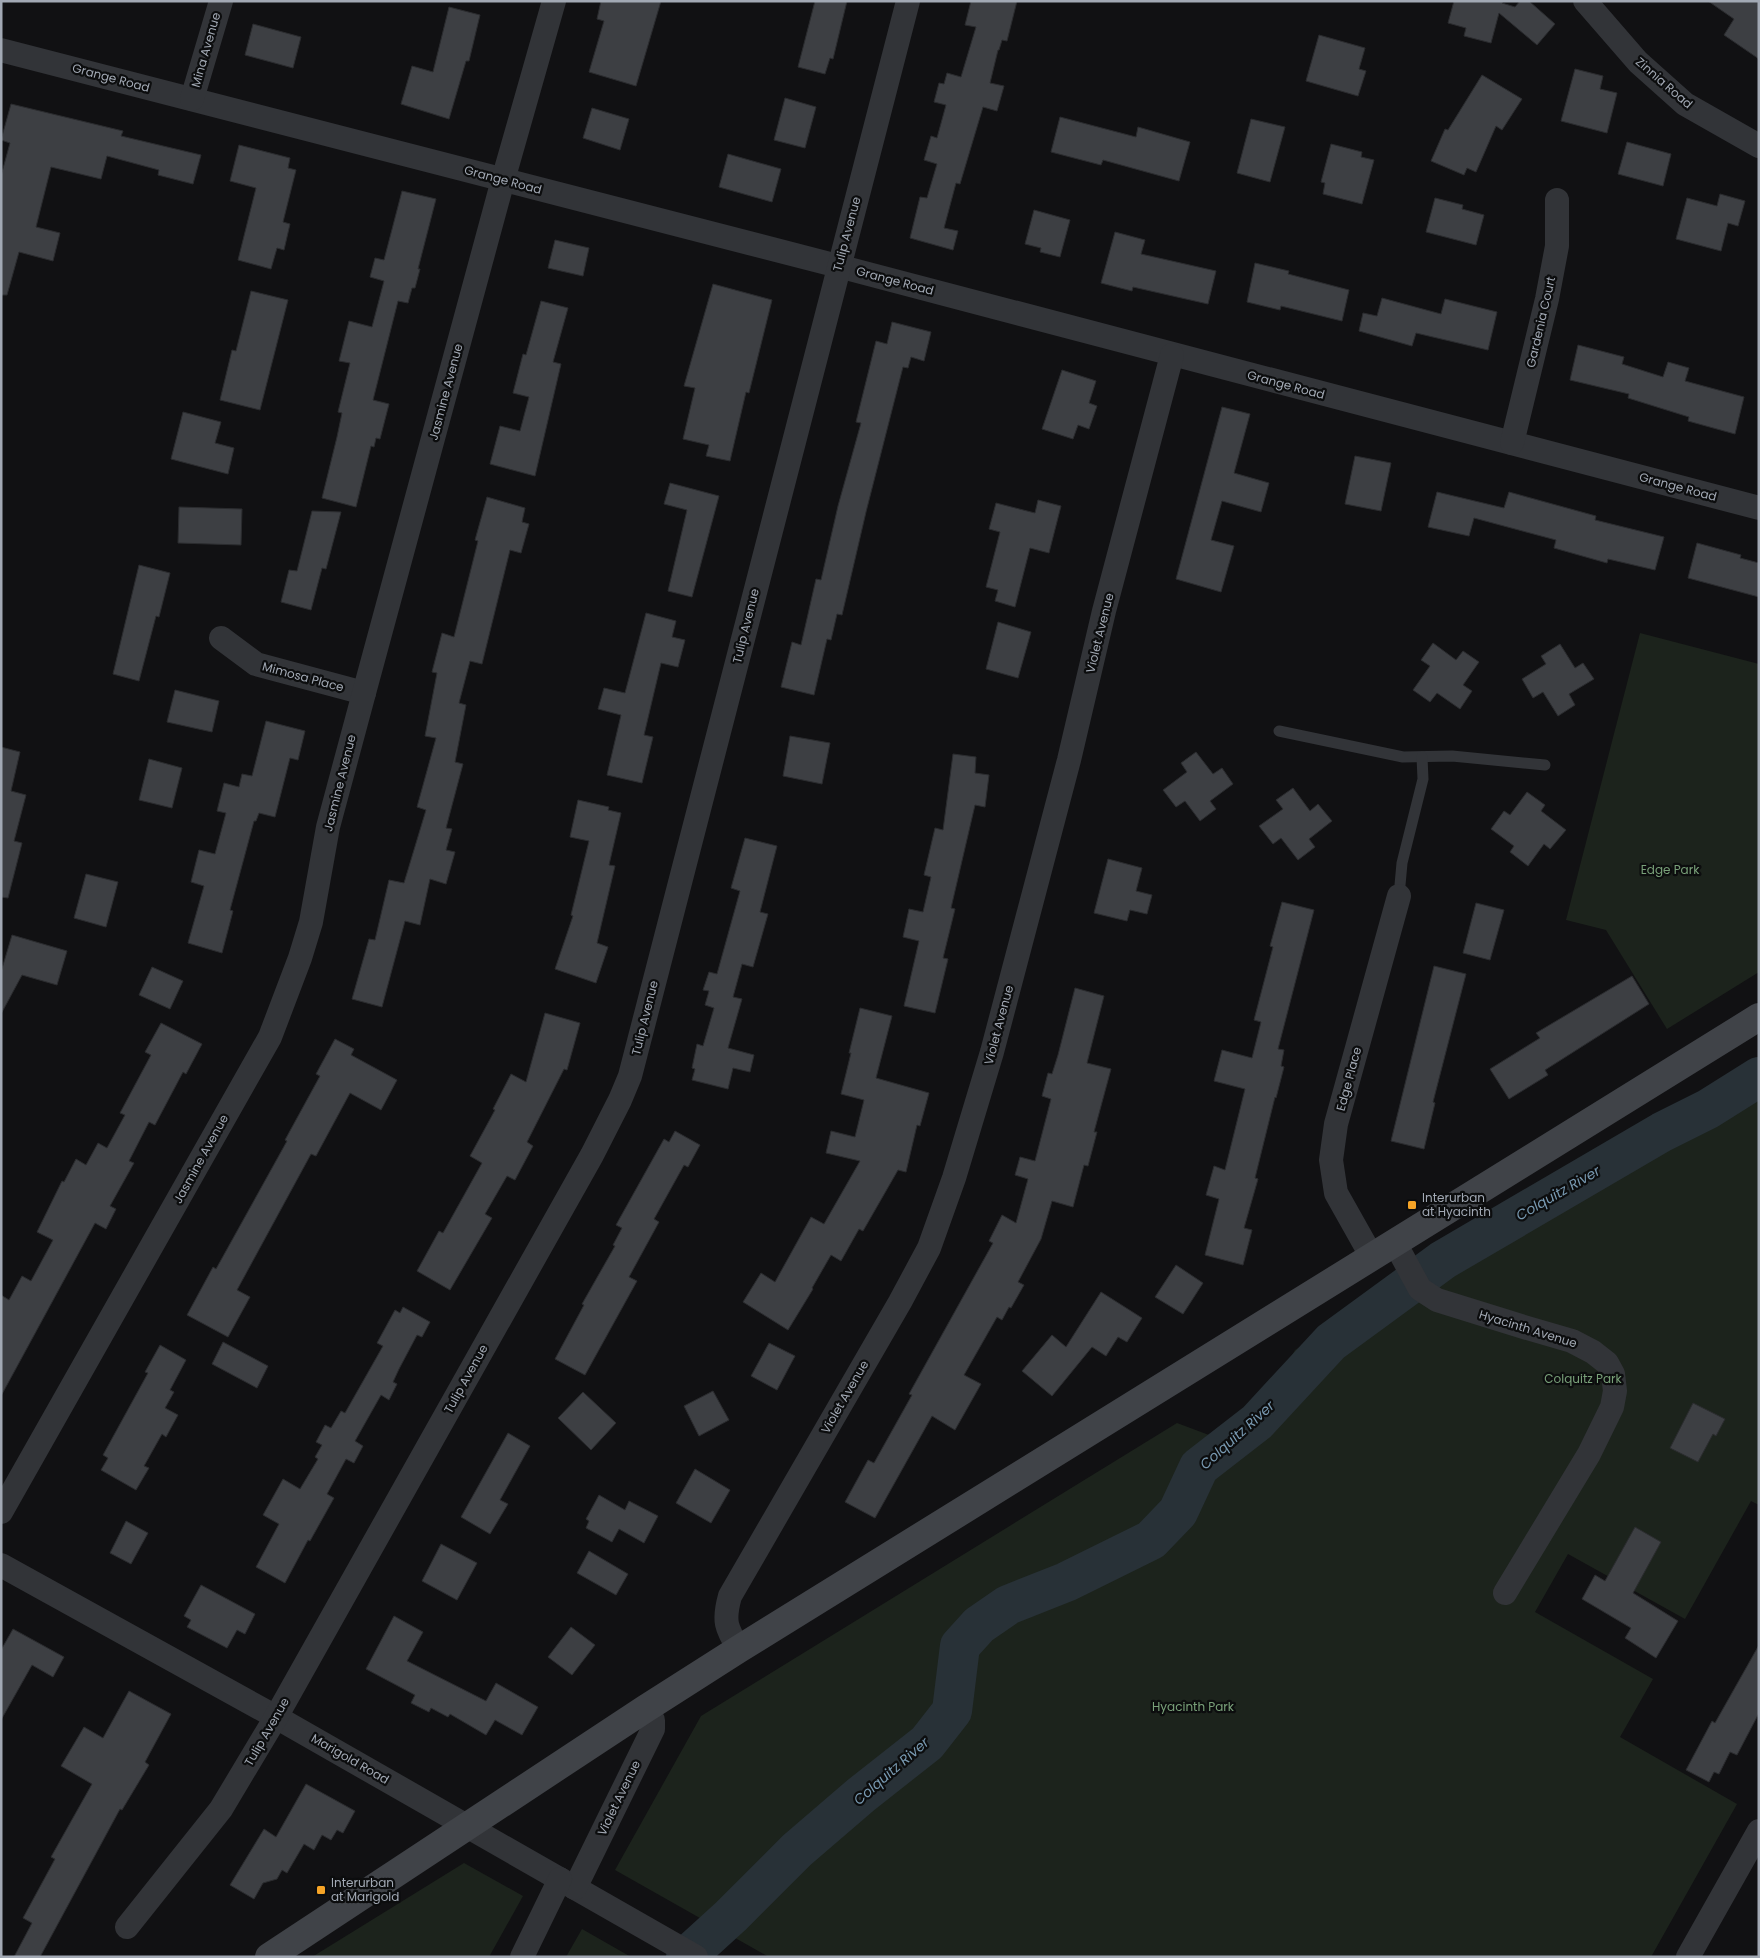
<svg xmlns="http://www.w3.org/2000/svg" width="1760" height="1958" font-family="Poppins,sans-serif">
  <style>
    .green { fill: #1c231c }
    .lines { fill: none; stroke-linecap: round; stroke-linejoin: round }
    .river { stroke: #283137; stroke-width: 40 }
    .building { fill: #3d3f43; stroke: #2b2c2f }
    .lane { stroke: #323438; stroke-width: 11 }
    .street { stroke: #323438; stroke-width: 24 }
    .secondary { stroke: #404348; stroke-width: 28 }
    .poi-dot { fill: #f6a427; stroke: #0c0d0e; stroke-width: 2 }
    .labels { text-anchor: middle; stroke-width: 4.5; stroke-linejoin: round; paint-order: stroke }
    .street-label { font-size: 12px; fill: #a2a9b4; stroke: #0c0d0e }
    .park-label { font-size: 12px; fill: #79a079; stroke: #0c0d0e }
    .poi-label { font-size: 12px; fill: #a2a9b4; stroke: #0c0d0e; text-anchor: start }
    .water-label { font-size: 14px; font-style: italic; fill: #7899b1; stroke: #0c0d0e }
  </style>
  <rect width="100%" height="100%" fill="#111113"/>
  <g class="green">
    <path d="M1640,633l119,31v308l-92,57 -61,-99 -40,-10z"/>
    <path d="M1759,1063v442l-8,-4 -66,118 -117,-65 -33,58 118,67 -33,58 117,67 -86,153h-882l-154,-87 86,-154 476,-293 64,24 54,-97z"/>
    <path d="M464,1863l59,33 -34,61h-177z"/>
    <path d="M582,1929l49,28h-65z"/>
  </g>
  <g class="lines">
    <path class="river" d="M686,1957l45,-41 66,-66 64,-55 66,-52 25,-32 8,-65 19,-21 29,-20 58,-23 85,-42 27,-28 21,-45 58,-45 74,-80 112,-82 219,-128 46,-23 51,-32"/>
  </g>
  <g class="building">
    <path d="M601,1h60l-25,85 -47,-14 15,-51 -7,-2z"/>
    <path d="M815,1h32l-14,58 -3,-1 -5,16 -27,-7z"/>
    <path d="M971,1h46l-10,40 -5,-1 -3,10h-1l-8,33 14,3 -7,25 -14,-4 -23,77 -4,-1 -12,45 14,3 -5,19 -43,-12 10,-41 7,1 10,-34 -13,-4 7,-24 6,2 9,-33 -12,-3 5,-19 5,1 3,-11 14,4 15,-50 -11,-2z"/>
    <path d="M1454,1h49l-1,2 13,4 5,-6h9l26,23 -18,21 -38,-32 -8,30 -27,-7 2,-8 -18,-5z"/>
    <path d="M1708,1h51v58l-35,-24 10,-16z"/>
    <path d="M449,7l31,8 -11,46h-3l-17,58 -48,-15 11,-38 21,6z"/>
    <path d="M253,24l48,13 -8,31 -48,-13z"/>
    <path d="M1319,35l46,13 -6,21 7,2 -8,25 -52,-15z"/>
    <path d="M1575,69l28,7 -3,13 17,4 -10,40 -46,-12z"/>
    <path d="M1482,75l40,24 -20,31 -6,-4 -20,46 -9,-4 -3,7 -33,-14 14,-32 3,1z"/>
    <path d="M785,98l31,9 -11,41 -31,-8z"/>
    <path d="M11,104l112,27 -2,5 80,19 -8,29 -35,-9 1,-5 -52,-14 -6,23 -50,-12 -15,60 24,6 -7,28 -34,-9 -12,43h-6v-119l9,-33 -9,-3z"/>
    <path d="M592,108l37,11 -9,31 -37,-12z"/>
    <path d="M1060,117l76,20 2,-10 52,15 -11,39 -76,-21 -2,5 -50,-13z"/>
    <path d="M1251,119l34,8 -15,55 -33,-9z"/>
    <path d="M1627,142l44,12 -8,32 -45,-12z"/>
    <path d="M1331,144l31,8 -1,5 13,3 -12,44 -39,-10 2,-11 -4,-1z"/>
    <path d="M239,145l51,13 -2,10 8,2 -13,52 7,2 -6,26 -7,-2 -6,21 -33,-9 18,-72 -26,-7z"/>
    <path d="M728,154l53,15 -9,33 -53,-15z"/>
    <path d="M402,191l34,8 -18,70h2l-5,19h-3l-4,15 -10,-2 -25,99 16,4 -9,35 -4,-1 -2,9 -3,-1 -15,61 -34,-9 15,-61 5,-24 -4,-1 12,-49 -11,-2 10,-40 23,6 12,-46 -14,-4 5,-19 9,2z"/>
    <path d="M1720,194l25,7 -7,25 -10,-3 -7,28 -45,-12 11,-41 30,8z"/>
    <path d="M1435,198l28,7 -1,4 22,6 -8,30 -50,-13z"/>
    <path d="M1034,210l36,10 -10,37 -20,-5 1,-4 -16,-4z"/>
    <path d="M1115,232l30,8 -4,14 75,17 -8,33 -75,-17 -1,4 -31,-8z"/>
    <path d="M555,240l34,8 -6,28 -35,-8z"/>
    <path d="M1255,263l34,8 -1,3 61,16 -7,31 -61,-15 -1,4 -33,-8z"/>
    <path d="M713,284l59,16 -23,93 -3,-1 -16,69 -24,-5 3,-11 -26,-6 12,-51 -11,-2z"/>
    <path d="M251,291l37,9 -28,110 -40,-10 12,-50 4,1z"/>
    <path d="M1382,298l59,16 4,-15 52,13 -9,38 -72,-17 -4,13 -53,-15 4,-18 14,3z"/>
    <path d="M541,301l27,7 -15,54 8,2 -26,112 -45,-12 10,-38 20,5 9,-34 -16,-4 10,-39 3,1z"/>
    <path d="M892,322l39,10 -7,29 -13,-4 -3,11 -5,-1 -37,145 -24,103 -5,-1 -6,26 -4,-1 -13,56 -33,-8 11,-45 9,3 15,-66 5,1 17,-74 23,-83 -5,-1 20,-81 11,3z"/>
    <path d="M1578,345l46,12 -2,7 41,13 5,-15 21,6 -4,13 59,16 -9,37 -47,-13 1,-4 -61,-19 1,-4 -59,-14z"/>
    <path d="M1062,370l34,11 -7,22 8,3 -8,23 -11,-4 -5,14 -31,-10z"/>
    <path d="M1222,407l28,7 -16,59 35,10 -8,29 -39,-11 -11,39 23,6 -13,46 -45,-13z"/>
    <path d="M183,412l38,10 -6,21 19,5 -6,26 -57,-15z"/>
    <path d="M1355,456l36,7 -10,48 -36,-7z"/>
    <path d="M670,483l49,13 -27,101 -24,-6 19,-81 -23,-6z"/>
    <path d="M1437,492l67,16 5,-16 87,24 -1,4 69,17 -9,33 -47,-11 -1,4 -53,-15 2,-8 -82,-22 -5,18 -41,-9z"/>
    <path d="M487,497l38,11 -3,14 7,2 -8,29 -11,-3 -28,114 -12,-3 -11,42 7,2 -11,57 8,2 -17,64 6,1 -6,21 9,2 -9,32 -16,-5 -10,46 -15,-4 -23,86 -30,-8 17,-60 6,1 14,-60 15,3 22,-73 -9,-3 19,-69 -11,-2 12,-63 -5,-1 10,-39 12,4 24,-96 -3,-1z"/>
    <path d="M1038,500l23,6 -12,47 -19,-5 -15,59 -20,-6 3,-11 -12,-3 14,-55 -11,-3 7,-26 39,10z"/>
    <path d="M179,507l63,2 -1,36 -63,-2z"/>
    <path d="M312,511l29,1 -15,57 -4,-1 -11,42 -30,-8 8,-32 8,1z"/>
    <path d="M1697,543l44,12 -1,3 19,5v34l-71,-19z"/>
    <path d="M139,565l31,8 -11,44 -3,-1 -17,65 -26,-7z"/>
    <path d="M646,613l30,8 -4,16 13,3 -7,27 -17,-4 -17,72 9,2 -11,46 -35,-8 14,-60 -23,-6 6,-21 21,5z"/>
    <path d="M998,622l33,10 -13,46 -32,-9z"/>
    <path d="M1433,643l23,17 7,-9 16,11 -16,23 9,6 -12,18 -23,-16 -7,9 -17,-12 17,-24 -9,-6z"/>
    <path d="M1560,644l15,24 8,-5 11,16 -25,15 6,11 -17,11 -15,-24 -10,6 -11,-19 24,-15 -5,-8z"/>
    <path d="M175,690l44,11 -7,31 -45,-10z"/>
    <path d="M266,721l39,10 -7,29 -8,-2 -15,59 -16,-4 -3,8h-2l-24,89 3,1 -11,42 -34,-10 16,-57 -13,-4 8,-32 16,4 11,-41 -9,-2 7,-28 15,4 3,-13 10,2z"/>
    <path d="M790,736l40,7 -8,41 -39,-8z"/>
    <path d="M1,747l19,5 -9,39 15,4 -12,46 8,2 -14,55 -7,-1z"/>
    <path d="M1196,752l17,22 9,-6 11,16 -23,17 6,8 -16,12 -15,-20 -9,6 -13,-17 24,-18 -6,-9z"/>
    <path d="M953,754l23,3 -1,16 14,2 -4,32 -10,-2 -24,103 4,1 -12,49 5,1 -13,54 -31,-7 15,-65 -16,-4 6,-28 14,3 8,-35 -7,-2 11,-47 8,2z"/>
    <path d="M149,759l33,9 -10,40 -33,-8z"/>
    <path d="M1293,788l17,23 8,-7 14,17 -23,18 6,8 -17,13 -17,-22 -8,6 -14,-18 24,-17 -7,-9z"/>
    <path d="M1527,792l18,13 -4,6 25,19 -16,19 -6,-5 -16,22 -18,-14 4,-6 -23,-17 13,-18 6,4z"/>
    <path d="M578,800l31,7 -1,3 13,3 -12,52 6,1 -18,77 11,4 -12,36 -41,-14 18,-53 -2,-1 18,-74 -19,-4z"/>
    <path d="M745,838l32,8 -17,66 8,2 -15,53 -11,-3 -9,33 9,2 -14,49 26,7 -4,17 -17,-4 -5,21 -36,-9 3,-11 -3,-1 5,-24 6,2 11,-38 -9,-3 4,-14 -6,-1 6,-18 8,2 23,-83 -9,-3z"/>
    <path d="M1108,859l34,9 -6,23 16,4 -5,19 -17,-4 -3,11 -33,-8z"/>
    <path d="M86,874l32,8 -12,45 -32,-9z"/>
    <path d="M1282,902l32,8 -36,139 6,1 -3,16 3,1 -8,31 -1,-1 -20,81 3,1 -14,49 8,2 -9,35 -38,-10 14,-56 -13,-4 8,-29 11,4 20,-81 -31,-8 8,-31 30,8 9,-36 -7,-2 19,-73 -3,-1z"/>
    <path d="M1476,903l28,7 -14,50 -27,-7z"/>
    <path d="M12,935l55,16 -10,34 -35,-10 -21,39v-42z"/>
    <path d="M1434,966l32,8 -33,128 2,1 -11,46 -33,-8z"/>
    <path d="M152,967l31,14 -13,28 -31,-14z"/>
    <path d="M1632,976l17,28 -104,66 3,5 -39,24 -19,-30 50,-31 -4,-5z"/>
    <path d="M1075,988l29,8 -17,67 24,6 -17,63h3l-9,34 -4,-1 -11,42 -21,-6 -11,38 -23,43 6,3 -13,23 -2,-1 -7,13 -5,-3 -33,58 17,9 -26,46 -23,-14 -57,102 -30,-16 23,-42 6,3 38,-68 -3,-1 84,-151 -4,-2 13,-26 14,8 12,-44 -13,-4 5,-18 15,4 16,-62 -9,-3 6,-23 4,1 6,-19z"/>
    <path d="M860,1008l32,8 -16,62 53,15 -9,33 -3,-1 -11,47 -8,-2 -35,61 -4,-2 -18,32 -10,-6 -19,33 1,1 -25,41 -45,-28 18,-29 14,9 36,-65 13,7 36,-63 -34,-8 5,-22 24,6 9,-37 -23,-6 10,-41h-2z"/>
    <path d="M545,1013l35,10 -13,47 -3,-1 -37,73 6,4 -18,34 -8,-4 -22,38 7,4 -42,72 -33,-19 22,-40 4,2 39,-70 -12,-7 25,-46 -2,-1 18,-35 15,8z"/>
    <path d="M161,1023l41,21 -16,30 -3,-2 -28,53 -6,-3 -20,39 5,2 -24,43 6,3 -10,20 -11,-6 -94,173v-101l8,5 13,-24 9,5 22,-41 -16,-8 25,-51 2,1 12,-23 10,6 12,-22 9,5 18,-33 -5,-2 31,-58 -6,-3z"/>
    <path d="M335,1039l19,10 -3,6 46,25 -16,30 -31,-17 -34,63 -5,-2 -74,136 13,7 -22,40 -41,-22 26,-48 3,2 71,-128 -2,-1 35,-64 -4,-2z"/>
    <path d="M675,1131l25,14 -12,22 -4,-2 -30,54 5,3 -30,55 8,4 -52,94 -30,-16 29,-54 -2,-1 33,-58 -2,-1 9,-17 -6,-3 48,-86 5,3z"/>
    <path d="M1176,1265l27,18 -20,31 -28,-17z"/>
    <path d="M1101,1292l41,26 -15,24 -9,-5 -12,19 -14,-9 -40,49 -30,-25 30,-36 14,12z"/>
    <path d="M403,1307l27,15 -8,15 -5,-2 -18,34 -6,13 4,2 -8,16 -8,-5 -26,46 8,5 -9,17 -8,-4 -19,35 7,4 -24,43 -2,-1 -23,43 -29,-16 23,-43 -16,-9 20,-36 17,10 18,-30 -3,-2 7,-12 -6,-3 9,-17 6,3 10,-17 4,2 38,-67 -6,-3 18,-33 5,3z"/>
    <path d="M223,1342l45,24 -11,22 -45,-24z"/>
    <path d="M769,1343l26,13 -18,34 -26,-14z"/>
    <path d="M160,1345l26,15 -16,30 4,2 -9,16 13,7 -12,22 -4,-3 -18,32 5,2 -13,22 -35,-20 7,-12 -5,-3 45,-82 -3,-1z"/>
    <path d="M713,1391l16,29 -30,16 -15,-30z"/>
    <path d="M583,1392l33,31 -25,27 -33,-32z"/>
    <path d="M1693,1403l32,16 -9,17 -3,-2 -15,28 -28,-14z"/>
    <path d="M508,1433l22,13 -30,54 8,4 -18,30 -29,-17z"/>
    <path d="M695,1469l35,21 -19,33 -35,-20z"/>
    <path d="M599,1495l26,15 4,-9 29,15 -14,27 -25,-14 -7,13 -26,-14 3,-7 -3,-2z"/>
    <path d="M126,1521l22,12 -17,31 -21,-11z"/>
    <path d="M1635,1527l26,15 -28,51 45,28 -22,37 -31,-20 6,-10 -49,-29 13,-24 10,6z"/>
    <path d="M441,1544l36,19 -20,37 -35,-19z"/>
    <path d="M589,1551l39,23 -12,21 -39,-22z"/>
    <path d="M201,1585l54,29 -10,20 -8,-4 -10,18 -40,-21 4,-7 -7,-4z"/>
    <path d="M394,1616l29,16 -16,29 79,40 10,-18 42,24 -16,28 -27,-15 -9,15 -36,-21 -2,3 -17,-9 -2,4 -18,-9 4,-8 -49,-26z"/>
    <path d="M571,1627l24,18 -23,30 -24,-18z"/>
    <path d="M13,1629l51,28 -11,20 -21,-12 -31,55v-70z"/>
    <path d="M1759,1645v68l-22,42 -7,-3 -11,22 -5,-2 -5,10 -23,-12 26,-49 3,2z"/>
    <path d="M129,1691l42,23 -26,48 4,3 -27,45 -2,-1 -80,148h-26l18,-34 -9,-5 32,-59 -4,-2 41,-73 -31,-18 23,-39 19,11z"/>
    <path d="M306,1784l49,27 -12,22 -6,-3 -6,10 -9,-5 -8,15 -10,-6 -17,29 -5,-3 -5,9 -14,4 -9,16 -24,-14 34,-56 12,8z"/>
  </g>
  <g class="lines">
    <g class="lane">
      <path d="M1279,731l124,26 49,-1 93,9"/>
      <path d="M1399,896l3,-33 21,-84 -1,-22"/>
    </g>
    <g class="street">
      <path d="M1585,1l53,61 47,42 74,42"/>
      <path d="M1,50l837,216 921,242"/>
      <path d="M192,99l29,-98"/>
      <path d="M1512,443l35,-144 10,-53v-46"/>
      <path d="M221,638l35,26 108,29"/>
      <path d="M1395,1243l25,46 17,11 90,28 45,13 21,11 14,11 6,11 2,17 -3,16 -23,47 -84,139"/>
      <path d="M1372,1257l-36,-64 -5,-33 5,-36 63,-228"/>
      <path d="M1,1512l269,-475 30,-79 11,-36 17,-95 36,-134 139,-513 51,-179"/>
      <path d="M1,1565l275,152 420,240"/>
      <path d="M739,1649c-13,-21 -16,-28 -9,-53l170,-294 29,-54 25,-70 38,-126 77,-292 35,-149 68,-256"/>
      <path d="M575,1888l78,-159v-9l-8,-11"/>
      <path d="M127,1927l94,-118 55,-92 316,-562 28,-55 10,-24 278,-1075"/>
      <path d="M522,1957l38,-78"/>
      <path d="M1688,1957l71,-126"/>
    </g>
    <path class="secondary" d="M269,1957l376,-248 94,-60 1020,-632"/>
  </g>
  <g class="poi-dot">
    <rect x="1407" y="1200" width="10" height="10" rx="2.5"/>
    <rect x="316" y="1885" width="10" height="10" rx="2.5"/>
  </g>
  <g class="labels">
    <g class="street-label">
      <text transform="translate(206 50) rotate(-74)" y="4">Mina Avenue</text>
      <text transform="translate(111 78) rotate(15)" y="4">Grange Road</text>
      <text transform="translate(1664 83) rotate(41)" y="4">Zinnia Road</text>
      <text transform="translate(503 180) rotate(15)" y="4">Grange Road</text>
      <text transform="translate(847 234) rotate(-75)" y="4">Tulip Avenue</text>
      <text transform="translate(895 281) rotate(15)" y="4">Grange Road</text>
      <text transform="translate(1541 322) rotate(-77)" y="4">Gardenia Court</text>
      <text transform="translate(1286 385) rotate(15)" y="4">Grange Road</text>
      <text transform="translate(446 392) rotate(-75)" y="4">Jasmine Avenue</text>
      <text transform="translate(1678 487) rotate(15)" y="4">Grange Road</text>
      <text transform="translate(746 626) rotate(-76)" y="4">Tulip Avenue</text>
      <text transform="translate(1100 633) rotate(-76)" y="4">Violet Avenue</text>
      <text transform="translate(303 677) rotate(15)" y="4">Mimosa Place</text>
      <text transform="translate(340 783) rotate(-76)" y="4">Jasmine Avenue</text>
      <text transform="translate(645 1018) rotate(-76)" y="4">Tulip Avenue</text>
      <text transform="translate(999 1025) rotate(-75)" y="4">Violet Avenue</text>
      <text transform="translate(1349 1079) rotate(-75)" y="4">Edge Place</text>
      <text transform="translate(201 1159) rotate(-61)" y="4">Jasmine Avenue</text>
      <text transform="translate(1528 1329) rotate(17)" y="4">Hyacinth Avenue</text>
      <text transform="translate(466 1379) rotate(-61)" y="4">Tulip Avenue</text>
      <text transform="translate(845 1397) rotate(-60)" y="4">Violet Avenue</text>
      <text transform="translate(267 1732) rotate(-60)" y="4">Tulip Avenue</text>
      <text transform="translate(350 1759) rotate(30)" y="4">Marigold Road</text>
      <text transform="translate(619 1798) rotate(-64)" y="4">Violet Avenue</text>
    </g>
    <g class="park-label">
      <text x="1670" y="874">Edge Park</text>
      <text x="1583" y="1383">Colquitz Park</text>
      <text x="1193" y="1711">Hyacinth Park</text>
    </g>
    <g class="poi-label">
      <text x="1422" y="1202">Interurban<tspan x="1422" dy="14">at Hyacinth</tspan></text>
      <text x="331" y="1887">Interurban<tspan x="331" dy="14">at Marigold</tspan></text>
    </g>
    <g class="water-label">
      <text transform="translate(1558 1193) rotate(-30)" y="5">Colquitz River</text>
      <text transform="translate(1237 1435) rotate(-42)" y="5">Colquitz River</text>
      <text transform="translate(891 1771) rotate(-41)" y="5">Colquitz River</text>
    </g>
  </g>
  <rect width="1760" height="1958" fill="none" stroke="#a2a9b4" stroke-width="5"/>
</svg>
